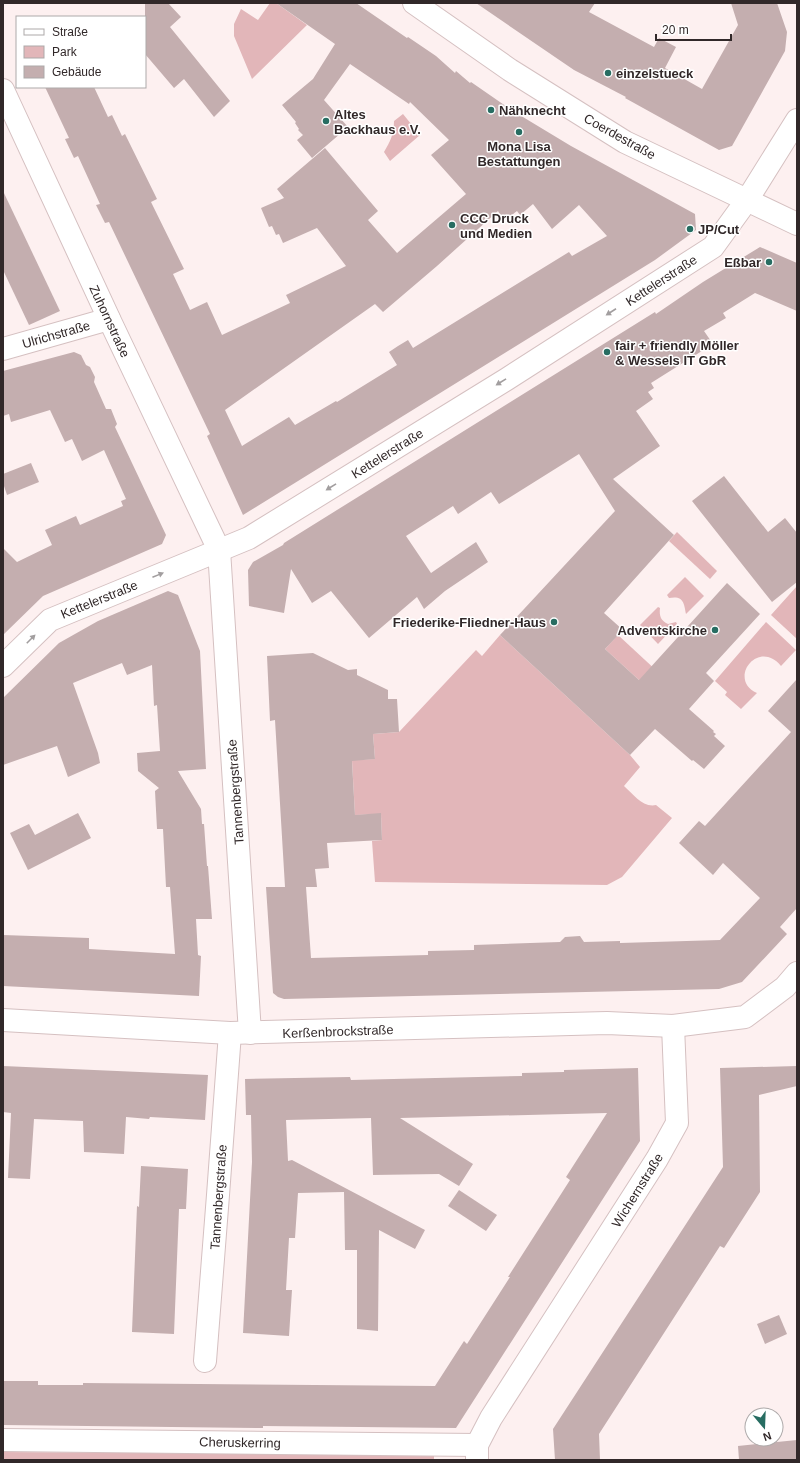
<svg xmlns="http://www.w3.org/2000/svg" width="800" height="1463" font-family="Helvetica,sans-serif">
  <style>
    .green { fill: #e2b6b9 }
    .building { fill: #c4aeaf; fill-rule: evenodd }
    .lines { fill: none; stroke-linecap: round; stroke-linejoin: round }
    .street-casing { stroke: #d5c0c1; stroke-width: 24 }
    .street { stroke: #fff; stroke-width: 22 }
    .oneway { fill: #a29e9f }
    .poi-dot { fill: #276d62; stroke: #fff; stroke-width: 1.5 }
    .labels { text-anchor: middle; stroke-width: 3; stroke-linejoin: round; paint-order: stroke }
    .poi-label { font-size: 13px; font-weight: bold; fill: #312829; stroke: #fff; text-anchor: start }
    .street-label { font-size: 13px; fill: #312829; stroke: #fff }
  </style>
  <rect width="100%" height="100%" fill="#fdf0f0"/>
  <g class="green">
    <path d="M270,3h6l31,22 -55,54 -18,-43v-12l7,-15 17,11z"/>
    <path d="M403,114l17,21 -30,26 -6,-9c6,-10 10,-18 10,-31z"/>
    <path d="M677,532l40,39 -7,8 -41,-38z"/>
    <path d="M685,577l19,19 -18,18c-2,-10 -2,-19 -17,-16l-2,-3z"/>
    <path d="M797,586v17l-1,2 1,1v33l-26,-24z"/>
    <path d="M658,607l2,1c-1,8 1,13 8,16l8,-2 1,2 -19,20 -18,-19z"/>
    <path d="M766,622l30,28 -15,16c-23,-28 -54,14 -24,27l-16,16 -16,-14 2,-3 -12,-11z"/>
    <path d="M500,635l130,120 10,12 -16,19c9,8 19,22 32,19l16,13 -50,59 -15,8 -232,-3 -3,-41 10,-1 -1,-26 -26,1 -3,-55 23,-1 -2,-25 26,-2 77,-82 6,6z"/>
    <path d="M618,635l68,63 -13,13 -68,-62z"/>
    <path d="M3,1452l431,3v5h-431z"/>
  </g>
  <g class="building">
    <path d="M145,3h23l13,14 -11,10 60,74 -16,16 -30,-38 -10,9 -29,-34z"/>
    <path d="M276,3h80l51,35 1,-1 28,19 19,17 1,-2 14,12 1,-1 42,29 58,35 124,68 1,16 -41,30 -412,255 -36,-79 3,-2 -101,-212 -4,1 -9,-18 4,-1 -22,-48 -4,2 -9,-19 4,-1 -24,-51h49l14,30 4,-2 10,21 3,-2 32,65 -6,3 33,67 -11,5 17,36 17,-8 15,33 68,-32 -4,-8 60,-29 -29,-38 -34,15 -4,-9 -3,1 -4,-9 -3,1 -8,-19 23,-10 -7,-9 48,-41 53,63 -10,9 29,33 69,-59 -35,-39 18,-15 -39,-38 -1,2 -59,-40 -26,36 24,27 -36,31 -15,-18 6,-5 -5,-5 1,-1 -4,-6 1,-1 -14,-17 31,-26 22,-35zM533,204l19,25 27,-24 28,31 -35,20 -3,-4 -156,96 -5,-8 -10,6 -9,6 8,13 -60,37 -1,-1 -41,24 -6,-8 -47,29 -17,-36 150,-106 8,8 54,-46 61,-55 6,10 13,-10 3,4z"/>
    <path d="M476,3h119l-6,9 65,35 5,-9 17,9 -11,21 37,21 36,-64 -7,-22h46l10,29 -2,19 -53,95 -13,4 -94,-52 1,-1 -52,-27z"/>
    <path d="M3,191l57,120 -31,14 -26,-55z"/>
    <path d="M760,247l37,16v48l-42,-18 -32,20 3,5 -22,13 9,13 -62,39 3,5 -6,4 5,7 -17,12 24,35 -47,33 61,56 -70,78 19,17 -18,19 34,31 88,-97 33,31 -54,59 8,8 -25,28 25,22 -1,1 3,2 -2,2 11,10 -21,23 -11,-9 -1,1 -37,-32 -25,26 -130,-120 115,-124 -36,-57 -80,50 -8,-12 -33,22 -5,-8 -47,30 25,37 45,-31 12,20 -43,29 -21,18 -7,-12 -48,41 -38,-47 -19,12 -21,-34 -7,44 -35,-7 -1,-36 5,-8 30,-17 1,-2 371,-231 1,2 47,-32z"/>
    <path d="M74,352l7,3 5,10 4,2 5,10 -1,5 12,27h5l6,15 -2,3 51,108 -4,9 -119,52 -40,39v-87l14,14 35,-17 -7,-15 31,-14 4,9 43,-19 -2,-5 5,-2 -22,-49 -22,11 -10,-22 -7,3 -15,-32 -39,12 -2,-8 -6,2v-45z"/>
    <path d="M31,463l8,19 -32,13 -4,-12v-9z"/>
    <path d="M724,476l44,56 17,-14 12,15v49l-25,20 -80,-101z"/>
    <path d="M168,591l10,4 22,56 6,118 -28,2 23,38 1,15h2l3,42h1l4,53h-16l2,36 3,1 -2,40 -196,-10v-51l86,3v11l86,5 -5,-67h-4l-3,-58h-6l-2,-38 4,-3 -21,-17 -1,-18 23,-2 -3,-46 -3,1 -2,-41 -25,10 -5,-12 -49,20 25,70 2,10 -32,14 -11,-31 -54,19v-67l56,-55 39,-22z"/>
    <path d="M313,653l35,17 9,-1v6l31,15v9h9l2,33 -26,2 2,25 -23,2 3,54 26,-2 1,27 -55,3 2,25 -14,1 2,18h-11l5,71 117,-3v-4l46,-1v-5l86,-3 5,-5 15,-1 4,6 36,-1v2l100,-3 40,-42 -37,-35 -10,12 -34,-32 20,-22 6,5 86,-94 -23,-21 29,-32v229l-17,19 7,7 -45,48 -23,7 -435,10 -6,-2 -5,-4 -7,-106h19l-10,-167 -5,1 -3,-65z"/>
    <path d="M78,813l13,25 -63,32 -18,-37 19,-9 6,11z"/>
    <path d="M3,1066l205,9 -3,45 -55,-3 -1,2 -23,-2 -2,37 -40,-2 -1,-31 -49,-2 -4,60 -22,-1 3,-65 -8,-1z"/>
    <path d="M797,1066v20l-38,9 1,97 -36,56 -4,-2 -121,188 1,26h-45l-2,-31 170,-262 -3,-99z"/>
    <path d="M638,1068l2,73 -184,287 -193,-2v2l-260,-3v-44h35v4h45v-2l352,3 29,-45 3,3 43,-67h-2l62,-97 -4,-3 41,-64 -207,5 73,46 -14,22 -20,-12 -66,1 -2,-57 -85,2 2,41 4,-1 133,70 -10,19 -36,-19 -1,101 -21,-2v-79h-12l-1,-58 -46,1 -3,45h-6l-3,52h6l-3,46 -46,-3 9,-171 -1,-47h-5l-1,-36 105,-2 1,3 171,-4v-3l42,-1v-2z"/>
    <path d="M141,1166l47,3 -2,40h-7l-5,125 -42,-2 5,-126 2,1z"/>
    <path d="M459,1190l38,25 -11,16 -38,-25z"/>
    <path d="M779,1315l8,19 -22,10 -8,-20z"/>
    <path d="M797,1440v20h-58l-1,-14z"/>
  </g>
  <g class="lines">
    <g class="street-casing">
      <g id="street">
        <path d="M414,3l96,67 115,72 172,82"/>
        <path d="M3,90l108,233 108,227 31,483"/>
        <path d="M3,349l106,-30"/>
        <path d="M3,666l47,-46 199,-82 258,-159 206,-132 34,-47 50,-80"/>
        <path d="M3,1020l227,13 377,-10 66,3 72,-9 40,-30 12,-14"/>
        <path d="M205,1361l13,-166 12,-162"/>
        <path d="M3,1440l474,5"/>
        <path d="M477,1460v-15l14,-27 166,-259 20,-36 -4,-97"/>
      </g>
    </g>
    <use href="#street" class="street"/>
  </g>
  <defs><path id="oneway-solid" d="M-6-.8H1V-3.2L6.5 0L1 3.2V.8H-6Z"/></defs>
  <g class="oneway">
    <use href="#oneway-solid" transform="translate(611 312) rotate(147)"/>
    <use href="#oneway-solid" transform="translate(501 382) rotate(148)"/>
    <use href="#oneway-solid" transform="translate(331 487) rotate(148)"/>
    <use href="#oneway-solid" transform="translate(158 575) rotate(-22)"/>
    <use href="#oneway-solid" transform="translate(31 639) rotate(-45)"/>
  </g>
  <g class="poi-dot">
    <circle cx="608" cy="73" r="4"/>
    <circle cx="491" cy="110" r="4"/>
    <circle cx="326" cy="121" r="4"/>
    <circle cx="519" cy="132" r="4"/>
    <circle cx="452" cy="225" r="4"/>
    <circle cx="690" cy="229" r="4"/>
    <circle cx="769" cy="262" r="4"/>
    <circle cx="607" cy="352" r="4"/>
    <circle cx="554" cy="622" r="4"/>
    <circle cx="715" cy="630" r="4"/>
  </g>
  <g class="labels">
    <g class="poi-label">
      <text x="616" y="78">einzelstueck</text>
      <text x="499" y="115">Nähknecht</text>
      <text x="334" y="119">Altes<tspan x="334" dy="15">Backhaus e.V.</tspan></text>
      <text x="519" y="151" text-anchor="middle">Mona Lisa<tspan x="519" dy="15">Bestattungen</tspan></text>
      <text x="460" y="223">CCC Druck<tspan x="460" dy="15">und Medien</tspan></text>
      <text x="698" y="234">JP/Cut</text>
      <text x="761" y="267" text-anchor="end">Eßbar</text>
      <text x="615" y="350">fair + friendly Möller<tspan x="615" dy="15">&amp; Wessels IT GbR</tspan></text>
      <text x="546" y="627" text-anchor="end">Friederike-Fliedner-Haus</text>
      <text x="707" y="635" text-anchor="end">Adventskirche</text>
    </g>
    <g class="street-label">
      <text transform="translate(620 136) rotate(29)" y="5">Coerdestraße</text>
      <text transform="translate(661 280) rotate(-33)" y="5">Kettelerstraße</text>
      <text transform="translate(110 321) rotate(65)" y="5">Zuhornstraße</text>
      <text transform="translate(56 334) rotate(-16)" y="5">Ulrichstraße</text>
      <text transform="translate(387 453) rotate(-32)" y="5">Kettelerstraße</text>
      <text transform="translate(99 599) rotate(-22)" y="5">Kettelerstraße</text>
      <text transform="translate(235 792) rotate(-94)" y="5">Tannenbergstraße</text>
      <text transform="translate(338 1031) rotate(-2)" y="5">Kerßenbrockstraße</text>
      <text transform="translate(637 1190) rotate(-58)" y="5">Wichernstraße</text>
      <text transform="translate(218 1197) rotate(-86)" y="5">Tannenbergstraße</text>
      <text transform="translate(240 1442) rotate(1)" y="5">Cheruskerring</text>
    </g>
  </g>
  <rect width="800" height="1463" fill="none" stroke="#312829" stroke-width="8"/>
  <rect x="16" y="16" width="130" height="72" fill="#ffffff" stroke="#ada9a9"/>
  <rect x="24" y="29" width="20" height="6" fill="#ffffff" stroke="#ada9a9"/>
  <text x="52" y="36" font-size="12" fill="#312829">Straße</text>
  <rect x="24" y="46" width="20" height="12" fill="#e2b6b9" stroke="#ada9a9"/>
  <text x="52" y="56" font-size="12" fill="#312829">Park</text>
  <rect x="24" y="66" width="20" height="12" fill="#c4aeaf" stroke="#ada9a9"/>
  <text x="52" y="76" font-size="12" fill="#312829">Gebäude</text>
  <g transform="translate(764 1427) rotate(161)"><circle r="19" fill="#ffffff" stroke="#ada9a9"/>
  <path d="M0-3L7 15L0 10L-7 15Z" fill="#276d62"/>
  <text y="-6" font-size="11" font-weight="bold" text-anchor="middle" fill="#312829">N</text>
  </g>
  <path d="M656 34v6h75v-6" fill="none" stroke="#312829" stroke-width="2"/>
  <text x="662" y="34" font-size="12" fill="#312829" stroke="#ffffff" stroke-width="3" paint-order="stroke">20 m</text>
</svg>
